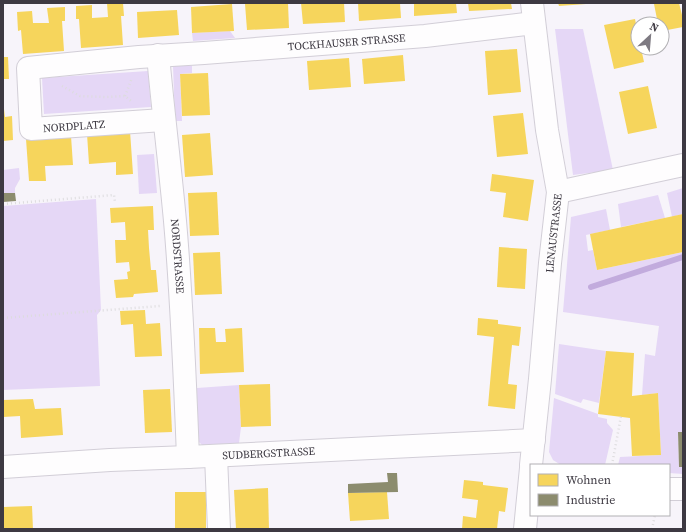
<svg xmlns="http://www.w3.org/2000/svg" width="686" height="532" font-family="'Source Serif 4',serif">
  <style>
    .green { fill: #e5d7f6 }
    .homes { fill: #f6d55c }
    .industry { fill: #8c8c6e }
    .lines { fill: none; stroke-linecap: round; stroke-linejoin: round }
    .stream { stroke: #c2abdd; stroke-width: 6 }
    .minor-casing { stroke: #d2ced7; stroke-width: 24 }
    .path { stroke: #dddcde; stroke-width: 2.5; stroke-dasharray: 1 3; stroke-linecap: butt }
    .minor { stroke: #fefdfe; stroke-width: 22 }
    .labels { text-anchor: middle; stroke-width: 4; stroke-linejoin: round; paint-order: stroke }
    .street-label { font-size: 11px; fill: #3d3942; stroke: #fff }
  </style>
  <rect width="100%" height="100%" fill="#f7f4fa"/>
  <g class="green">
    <path d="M555,29h28l30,141 -40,5z"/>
    <path d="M230,31l5,7 -42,3 -1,-8z"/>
    <path d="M173,66h19v7l-12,1 2,47h-7z"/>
    <path d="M148,71l3,36 -107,7 -2,-36z"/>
    <path d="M154,154l3,39 -18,1 -2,-39z"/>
    <path d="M19,168l1,11 -5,9v5h-12v-23z"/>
    <path d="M683,188v26l-11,3 -5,-24z"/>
    <path d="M658,195l7,23 -44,9 -3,-23z"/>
    <path d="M96,199l5,111 -4,5 3,71 -97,4v-184z"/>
    <path d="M606,209l4,21 -24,5 2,16 5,-1 4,20 86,-18v180l-5,1 1,34h4v7l-14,-1v-8h-51l2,-8 41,-2 -3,-62 -16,2 3,-41 10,2 4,-30 -96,-14 8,-95z"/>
    <path d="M559,344l47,7 -7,52 -16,-4 -2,4 -26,-9z"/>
    <path d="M239,385l2,42 -2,16 -37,2 -4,-4 -1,-53z"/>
    <path d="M554,398l44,16v3l9,2v4l6,7 -8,35h-44l-8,-5 -4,-8z"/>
  </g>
  <g class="homes">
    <path d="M107,3h16l1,13h-3l2,29 -42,3 -2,-29h-3v-13l16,-1v13l16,-1z"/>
    <path d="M288,3l1,25 -42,2 -2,-26z"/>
    <path d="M301,3h43l1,19 -42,2z"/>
    <path d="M358,3h42l1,15 -42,3z"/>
    <path d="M414,3h42l1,10 -43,3z"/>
    <path d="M468,3h43l1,6 -43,2z"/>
    <path d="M558,3h27l1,1 -27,2z"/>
    <path d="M660,3h19l4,16v8l-21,4v-7h-4l-4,-20z"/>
    <path d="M232,4l2,27 -42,2 -1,-26z"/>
    <path d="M65,7v14h-3l2,30 -41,3 -2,-24 -3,1 -1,-19 15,-1 1,12h16l-2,-15z"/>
    <path d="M177,10l2,25 -41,3 -1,-26z"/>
    <path d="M635,19l3,15v14h3l3,14 -30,7 -10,-44z"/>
    <path d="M517,49l4,43 -33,3 -3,-44z"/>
    <path d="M403,55l2,26 -41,3 -2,-25z"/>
    <path d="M3,57h5l1,22h-6z"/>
    <path d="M349,58l2,29 -42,3 -2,-29z"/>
    <path d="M208,73l2,42 -28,1 -2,-42z"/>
    <path d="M648,86l9,42 -29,6 -9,-42z"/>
    <path d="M3,109h1l1,8 7,-1 1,24 -10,1z"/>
    <path d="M523,113l5,41 -31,3 -4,-41z"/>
    <path d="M130,131l3,43 -17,1v-13l-27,2 -2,-30z"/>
    <path d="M210,133l3,42 -28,2 -3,-42z"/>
    <path d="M71,136l2,29 -28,1 1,15h-17l-3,-42z"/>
    <path d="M492,174l42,6 -6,41 -25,-4 3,-24 -16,-2z"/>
    <path d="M217,192l2,43 -29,1 -2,-43z"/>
    <path d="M153,206l1,24h-6l1,18 2,22h5l2,22 -24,2 -1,3 -17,1 -2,-18 14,-1 -1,-7 3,-1 -1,-9 -13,1 -1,-23h11l-1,-18 -14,1 -1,-15z"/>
    <path d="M683,214v38l-86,18 -7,-36z"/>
    <path d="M499,247l28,2 -2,40 -28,-2z"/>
    <path d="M220,252l2,42 -27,1 -2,-42z"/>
    <path d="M145,310l1,14 14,-1 2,33 -27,1 -2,-33 -12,1 -1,-14z"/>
    <path d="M478,318l20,2v4l23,3 -2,19 -7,-1 -4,39 9,1 -2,24 -27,-3 6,-69 -17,-2z"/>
    <path d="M199,328h16l1,14h10l-1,-13 17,-1 2,44 -44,2z"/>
    <path d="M606,351l28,2 -2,43 26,-3 3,62 -29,1 -2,-38 -32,-4z"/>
    <path d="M270,384l1,42 -30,1 -2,-42z"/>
    <path d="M170,389l2,43 -27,1 -2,-43z"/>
    <path d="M33,399l2,10 26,-1 2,27 -42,3 -1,-22 -17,1v-17z"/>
    <path d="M464,480l19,2v3l25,3 -3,24 -6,-1 -2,18h-35l1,-13 13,2 2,-18 -16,-2z"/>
    <path d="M268,488l1,41h-33l-2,-39z"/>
    <rect x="175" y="492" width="31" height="37"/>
    <path d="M387,492l2,27 -39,2 -2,-28z"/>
    <path d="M32,506l1,23h-30v-22z"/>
  </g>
  <g class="industry">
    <path d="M3,193h12l1,8 -13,1z"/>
    <path d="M678,432h5v35h-4z"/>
    <path d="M387,473h10l1,19 -50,1v-9l40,-2z"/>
  </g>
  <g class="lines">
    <path class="stream" d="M591,287l92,-30"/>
    <g class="minor-casing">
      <g id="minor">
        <path id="s1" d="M158,55c5,56 12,111 17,166 7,79 10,158 13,236"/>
        <path id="s2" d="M163,120l-132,9 -3,-61 111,-11 65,-4 221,-17 109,-13"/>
        <path d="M558,192l125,-27"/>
        <path d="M216,456l3,73"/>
        <path id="s3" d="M531,465l9,-86 10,-116 8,-71 -11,-62 -15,-127"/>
        <path id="s4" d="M3,467l107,-7 78,-3 346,-17"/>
        <path d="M669,489h14"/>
        <path d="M525,529l6,-61"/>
      </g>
    </g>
    <g class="path">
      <path d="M62,86l18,10 26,1 19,-1 6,5"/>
      <path d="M125,96l7,-18"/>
      <path d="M3,204l111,-9 1,7"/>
      <path d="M3,318l157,-12"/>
      <path d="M612,465l9,-49"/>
      <path d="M652,529l3,-14"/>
    </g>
    <use href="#minor" class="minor"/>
  </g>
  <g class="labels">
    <g class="street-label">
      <text dy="4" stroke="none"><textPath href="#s2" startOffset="513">TOCKHAUSER STRASSE</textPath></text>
      <text transform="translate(74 126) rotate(-4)" y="4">NORDPLATZ</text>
      <text dy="4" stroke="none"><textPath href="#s3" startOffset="233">LENAUSTRASSE</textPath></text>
      <text dy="4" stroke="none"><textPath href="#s1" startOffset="202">NORDSTRASSE</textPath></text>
      <text dy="4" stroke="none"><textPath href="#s4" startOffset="266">SUDBERGSTRASSE</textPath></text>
    </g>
  </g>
  <rect width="686" height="532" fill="none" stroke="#3d3942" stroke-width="8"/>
  <rect x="530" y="464" width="140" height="52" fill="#ffffff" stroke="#b1b0b3"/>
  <rect x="538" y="474" width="20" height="12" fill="#f6d55c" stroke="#b1b0b3"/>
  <text x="566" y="484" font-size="12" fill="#3d3942">Wohnen</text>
  <rect x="538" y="494" width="20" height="12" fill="#8c8c6e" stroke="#b1b0b3"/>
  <text x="566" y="504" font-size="12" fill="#3d3942">Industrie</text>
  <g transform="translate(650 36) rotate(26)"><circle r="19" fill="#ffffff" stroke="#b1b0b3"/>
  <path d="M0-3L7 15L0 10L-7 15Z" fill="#7e7a82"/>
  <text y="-6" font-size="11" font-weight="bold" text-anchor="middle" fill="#3d3942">N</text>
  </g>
</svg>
